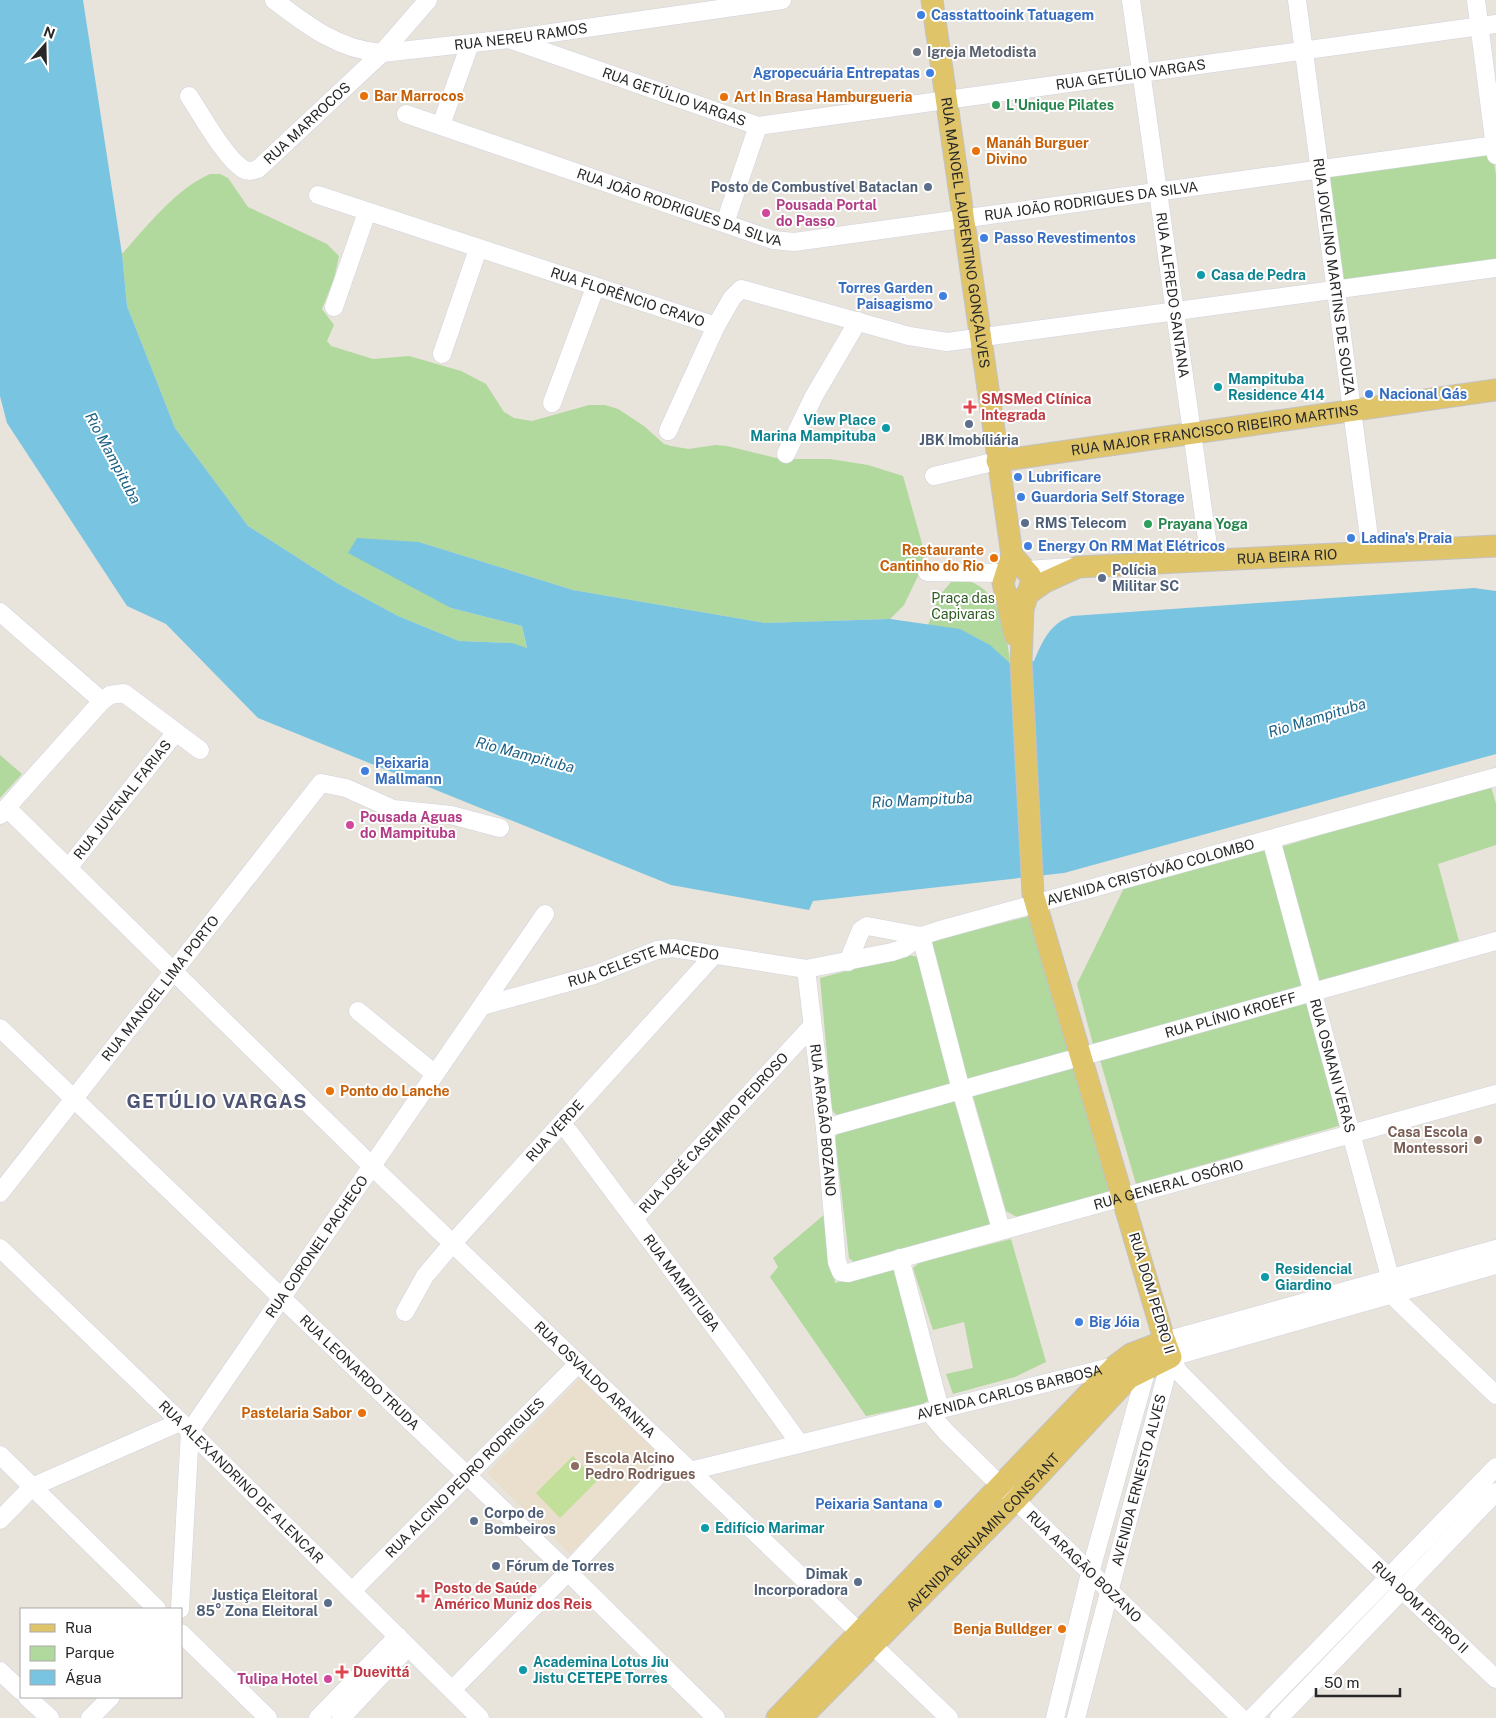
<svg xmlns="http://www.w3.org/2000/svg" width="1496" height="1718" font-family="'Public Sans',sans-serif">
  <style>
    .education { fill: #e9dfcc }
    .green { fill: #b1d99d }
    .pitch { fill: #c2e09a }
    .water { fill: #79c4e0 }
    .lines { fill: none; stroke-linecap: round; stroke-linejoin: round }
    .minor-casing { stroke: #d0d3df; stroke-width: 19 }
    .major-casing { stroke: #c3c3c3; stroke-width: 23 }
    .minor { stroke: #fff; stroke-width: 18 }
    .major { stroke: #dfc469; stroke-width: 21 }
    .shop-dot { fill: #3f7fe0; stroke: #fff; stroke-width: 2 }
    .worship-dot { fill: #6b7280; stroke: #fff; stroke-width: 2 }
    .food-dot { fill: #e8710a; stroke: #fff; stroke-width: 2 }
    .leisure-dot { fill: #2e9e5b; stroke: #fff; stroke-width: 2 }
    .service-dot { fill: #5c6f8a; stroke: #fff; stroke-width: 2 }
    .hotel-dot { fill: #d1479c; stroke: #fff; stroke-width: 2 }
    .culture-dot { fill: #0f9aa8; stroke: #fff; stroke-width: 2 }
    .health-dot { fill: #e0444e; stroke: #fff; stroke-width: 2 }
    .education-dot { fill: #8d6e63; stroke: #fff; stroke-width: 2 }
    .labels { text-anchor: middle; stroke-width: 4; stroke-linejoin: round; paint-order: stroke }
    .shop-label { font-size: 14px; font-weight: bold; fill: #366cbe; stroke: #fff; text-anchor: start }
    .street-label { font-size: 14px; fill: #282828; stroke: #fff }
    .worship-label { font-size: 14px; font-weight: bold; fill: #5b616d; stroke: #fff; text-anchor: start }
    .food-label { font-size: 14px; font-weight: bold; fill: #c56008; stroke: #fff; text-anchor: start }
    .leisure-label { font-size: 14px; font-weight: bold; fill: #27864d; stroke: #fff; text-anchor: start }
    .service-label { font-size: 14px; font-weight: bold; fill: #4e5e75; stroke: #fff; text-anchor: start }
    .hotel-label { font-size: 14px; font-weight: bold; fill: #b23c85; stroke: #fff; text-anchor: start }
    .culture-label { font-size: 14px; font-weight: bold; fill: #0d838f; stroke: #fff; text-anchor: start }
    .health-label { font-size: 14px; font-weight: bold; fill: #be3a42; stroke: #fff; text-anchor: start }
    .park-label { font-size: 14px; fill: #2d5b21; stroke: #fff }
    .education-label { font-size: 14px; font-weight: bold; fill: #785e54; stroke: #fff; text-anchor: end }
    .water-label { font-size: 15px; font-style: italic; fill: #1c6287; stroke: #fff }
    .district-label { font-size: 19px; font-weight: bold; letter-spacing: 1px; fill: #4e5473; stroke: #fff }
  </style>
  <rect width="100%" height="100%" fill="#e8e3db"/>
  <path class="education" d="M581,1377l83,81 -94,96 -83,-81z"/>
  <g class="green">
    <path d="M1492,149l4,26v84l-152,21 -15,-109z"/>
    <path d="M210,174h10l8,4 20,29 79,37 12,12 -5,23 -12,30 12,16 -7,16 4,5 42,13 36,-3 52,15 25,13 18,28 10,6 18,3 57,-16h16l13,4 26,17 20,18 7,2 17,3 28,-4 11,1 53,13h50l38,6 35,11 22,78 -5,18 -16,33 -14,14 -125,4 -192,-33 -154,-48 32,66 71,18 5,23 -16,-6 -52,-2 -61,-25 -61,-33 -89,-57 -73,-98 -48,-122 -5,-52c23,-26 55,-66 88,-80z"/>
    <path d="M952,581c44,-8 56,51 58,83 -29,-29 -43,-33 -82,-39l11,-29z"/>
    <path d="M0,755l22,19 -22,24z"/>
    <path d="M1490,783l6,21v41l-58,19 21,77 -138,44 -40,-138z"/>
    <path d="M1266,849l40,139 -212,60 -17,-64 47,-96z"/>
    <path d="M1038,914l37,139 -107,28 -37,-140z"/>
    <path d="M907,955l13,2 36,128 -117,33 -7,-8 -12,-132z"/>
    <path d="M1306,1001l36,124 -206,59 -36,-124z"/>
    <path d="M1078,1063l37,127 -98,27 -11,-6 -34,-118z"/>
    <path d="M959,1097l35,127 -138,40 -7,-6 -14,-120 5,-8z"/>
    <path d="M825,1214l10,69 58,-18 35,125v11l-8,4 -54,11 -96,-139 8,-10 -5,-9z"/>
    <path d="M1011,1239l35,123 -31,15 -62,17 -7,-20 27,-6 -9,-46 -31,8 -20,-62 7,-6z"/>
  </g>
  <path class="pitch" d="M573,1456l24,25 -37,37 -24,-25z"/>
  <path class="water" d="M0,0h83l39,254 5,52 48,122 73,98 89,57 61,33 61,25 53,2 15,5 -5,-22 -71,-18 -103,-55 9,-15 62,4 154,48 192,33 125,-4 70,10 30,16 22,20 22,-4c8,-19 16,-38 38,-45l402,-28 22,3v163l-432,119 -251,28 -4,9 -138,-25 -413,-167 -92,-94 -39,-18 -120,-183 -7,-27z"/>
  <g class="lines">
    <g class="minor-casing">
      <g id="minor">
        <path id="s1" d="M274,0c34,26 65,50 108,53l127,-14 273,-39"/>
        <path id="s2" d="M1131,0l79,560"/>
        <path id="s3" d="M1297,0l74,552"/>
        <path d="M1476,0l20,155"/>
        <path id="s4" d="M509,39l249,87 738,-102"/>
        <path id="s5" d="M189,96c12,18 36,62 54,73 5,3 9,2 15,0l124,-116 46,-53"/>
        <path id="s6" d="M406,114l367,126 21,2 702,-97"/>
        <path d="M441,125l29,-81"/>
        <path id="s7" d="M318,195l398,131 16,-28 9,-9 168,47 38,6 549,-74"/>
        <path d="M725,223l33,-97"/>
        <path d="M334,307l33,-95"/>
        <path d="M442,354l36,-105"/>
        <path d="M552,403l43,-115"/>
        <path d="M668,431l48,-105"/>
        <path d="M786,454l28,-58 44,-75"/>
        <path d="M934,476l63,-15"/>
        <path d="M1026,570l46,-3"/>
        <path d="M927,572l79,1"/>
        <path d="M0,612l102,89 8,-6 14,-2 76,57"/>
        <path id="s8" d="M7,808l374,367 568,543"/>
        <path d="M0,815l102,-114"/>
        <path id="s9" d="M1271,839l125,460 100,96"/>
        <path id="s10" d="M69,867l107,-135"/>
        <path d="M921,936l40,154 40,139"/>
        <path d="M848,962l13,-32 6,-4 54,10"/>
        <path id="s11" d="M806,969l19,159 12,134 4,10 7,1 648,-179"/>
        <path id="s12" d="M482,1006l112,-31 63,-25 16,-2 133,21 86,-17 12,-4 17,-12 19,-6 556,-153"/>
        <path d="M358,1011l77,63"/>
        <path id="s13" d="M0,1028l568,544 148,146"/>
        <path id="s14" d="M561,1125l8,7 171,229 60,83"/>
        <path id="s15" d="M825,1128l671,-187"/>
        <path id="s16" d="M0,1193l321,-410 25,5 47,21 58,6 49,13"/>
        <path id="s17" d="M635,1218l177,-192"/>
        <path id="s18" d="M0,1248l190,183 290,287"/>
        <path d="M900,1258l40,151"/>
        <path id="s19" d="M405,1312l20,-36 27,-32 262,-289"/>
        <path d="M1165,1341l331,-92"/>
        <path id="s20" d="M1171,1357l7,14 102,103 216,205"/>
        <path d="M1171,1357l325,-92"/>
        <path id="s21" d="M929,1412l17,20 56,55 239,231"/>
        <path d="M0,1455l157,154"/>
        <path id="s22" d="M690,1471l425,-105"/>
        <path d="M0,1520l32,-33 148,-65"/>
        <path id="s23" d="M352,1591l226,-227"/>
        <path id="s24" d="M180,1609l10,-178 355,-517"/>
        <path d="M181,1633l87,85"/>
        <path d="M0,1671l21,20"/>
        <path d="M452,1690l116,-118 107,-115"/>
        <path d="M27,1697l23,21"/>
        <path d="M90,1718l21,-21"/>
        <path d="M318,1718l80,-82"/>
        <path d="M341,1718l67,-71"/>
        <path d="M1055,1718l35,-145 57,-205"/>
        <path id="s25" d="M1076,1718l95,-361"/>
        <path d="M1252,1718l244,-251"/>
        <path d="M1279,1718l217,-226"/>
      </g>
    </g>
    <g class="major-casing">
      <g id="major">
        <path id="s26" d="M932,0l80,555 -9,28 12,52"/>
        <path id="s27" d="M997,461l499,-71"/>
        <path id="s28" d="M1025,596l20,-14 33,-15 418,-21"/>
        <path d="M777,1718l338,-352 16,-12 34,-13"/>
        <path id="s29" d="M801,1718l214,-217 114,-123 42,-21 -7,-18 -131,-445 -12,-232 2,-53 9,-29 -2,-5 -18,-20"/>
      </g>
    </g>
    <use href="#minor" class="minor"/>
    <use href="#major" class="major"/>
  </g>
  <g class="shop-dot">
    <circle cx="921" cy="15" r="5"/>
    <circle cx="930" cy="73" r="5"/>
    <circle cx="984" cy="238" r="5"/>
    <circle cx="943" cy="296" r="5"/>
    <circle cx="1369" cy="394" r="5"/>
    <circle cx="1018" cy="477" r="5"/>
    <circle cx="1021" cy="497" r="5"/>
    <circle cx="1351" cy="538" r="5"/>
    <circle cx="1028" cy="546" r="5"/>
    <circle cx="365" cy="771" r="5"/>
    <circle cx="1079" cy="1322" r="5"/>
    <circle cx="938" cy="1504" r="5"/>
  </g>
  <circle class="worship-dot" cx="917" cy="52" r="5"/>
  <g class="food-dot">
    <circle cx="364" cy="96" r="5"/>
    <circle cx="724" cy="97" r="5"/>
    <circle cx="976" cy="151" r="5"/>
    <circle cx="994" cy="558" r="5"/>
    <circle cx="330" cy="1091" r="5"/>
    <circle cx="362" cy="1413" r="5"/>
    <circle cx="1062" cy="1629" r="5"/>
  </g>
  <g class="leisure-dot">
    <circle cx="996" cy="105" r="5"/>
    <circle cx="1148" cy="524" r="5"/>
  </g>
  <g class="service-dot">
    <circle cx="928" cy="187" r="5"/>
    <circle cx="969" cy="424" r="5"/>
    <circle cx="1025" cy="523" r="5"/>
    <circle cx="1102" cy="578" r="5"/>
    <circle cx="474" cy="1521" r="5"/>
    <circle cx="496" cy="1566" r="5"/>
    <circle cx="858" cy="1582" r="5"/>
    <circle cx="328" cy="1603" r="5"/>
  </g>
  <g class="hotel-dot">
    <circle cx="766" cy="213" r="5"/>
    <circle cx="350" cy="825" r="5"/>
    <circle cx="328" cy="1679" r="5"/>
  </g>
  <g class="culture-dot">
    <circle cx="1201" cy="275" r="5"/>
    <circle cx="1218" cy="387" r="5"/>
    <circle cx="886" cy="428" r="5"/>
    <circle cx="1265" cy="1277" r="5"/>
    <circle cx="705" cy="1528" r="5"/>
    <circle cx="523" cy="1670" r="5"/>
  </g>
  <g class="health-dot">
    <path d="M967.5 399.5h5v5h5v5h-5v5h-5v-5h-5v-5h5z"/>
    <path d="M420.5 1588.5h5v5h5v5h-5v5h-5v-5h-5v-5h5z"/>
    <path d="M339.5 1664.5h5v5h5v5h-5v5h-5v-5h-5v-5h5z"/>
  </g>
  <g class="education-dot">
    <circle cx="1478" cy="1140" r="5"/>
    <circle cx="575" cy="1466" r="5"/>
  </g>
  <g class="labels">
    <g class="shop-label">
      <text x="931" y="20">Casstattooink Tatuagem</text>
      <text x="920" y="78" text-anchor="end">Agropecuária Entrepatas</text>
      <text x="994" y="243">Passo Revestimentos</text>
      <text x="933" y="293" text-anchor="end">Torres Garden<tspan x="933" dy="16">Paisagismo</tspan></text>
      <text x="1379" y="399">Nacional Gás</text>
      <text x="1028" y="482">Lubrificare</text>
      <text x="1031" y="502">Guardoria Self Storage</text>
      <text x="1361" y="543">Ladina's Praia</text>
      <text x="1038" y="551">Energy On RM Mat Elétricos</text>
      <text x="375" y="768">Peixaria<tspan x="375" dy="16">Mallmann</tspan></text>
      <text x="1089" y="1327">Big Jóia</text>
      <text x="928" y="1509" text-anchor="end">Peixaria Santana</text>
    </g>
    <g class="street-label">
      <text dy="5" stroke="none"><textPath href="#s1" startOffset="262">RUA NEREU RAMOS</textPath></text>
      <text dy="5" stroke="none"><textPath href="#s4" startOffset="640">RUA GETÚLIO VARGAS</textPath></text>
      <text dy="5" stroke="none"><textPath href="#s4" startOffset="175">RUA GETÚLIO VARGAS</textPath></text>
      <text dy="5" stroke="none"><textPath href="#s5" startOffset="174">RUA MARROCOS</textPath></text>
      <text dy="5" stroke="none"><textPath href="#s6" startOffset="709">RUA JOÃO RODRIGUES DA SILVA</textPath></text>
      <text dy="5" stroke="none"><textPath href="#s6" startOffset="289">RUA JOÃO RODRIGUES DA SILVA</textPath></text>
      <text dy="5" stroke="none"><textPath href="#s26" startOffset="235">RUA MANOEL LAURENTINO GONÇALVES</textPath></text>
      <text dy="5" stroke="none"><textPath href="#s3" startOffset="279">RUA JOVELINO MARTINS DE SOUZA</textPath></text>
      <text dy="5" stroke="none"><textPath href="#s2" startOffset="298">RUA ALFREDO SANTANA</textPath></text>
      <text dy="5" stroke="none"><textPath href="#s7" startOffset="326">RUA FLORÊNCIO CRAVO</textPath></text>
      <text dy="5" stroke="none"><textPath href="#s27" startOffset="220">RUA MAJOR FRANCISCO RIBEIRO MARTINS</textPath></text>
      <text dy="5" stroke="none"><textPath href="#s28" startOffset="270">RUA BEIRA RIO</textPath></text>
      <text dy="5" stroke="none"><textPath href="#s10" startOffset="86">RUA JUVENAL FARIAS</textPath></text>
      <text dy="5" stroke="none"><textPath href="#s12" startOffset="694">AVENIDA CRISTÓVÃO COLOMBO</textPath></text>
      <text dy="5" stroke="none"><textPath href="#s12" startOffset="168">RUA CELESTE MACEDO</textPath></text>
      <text dy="5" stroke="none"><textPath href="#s16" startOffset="260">RUA MANOEL LIMA PORTO</textPath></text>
      <text dy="5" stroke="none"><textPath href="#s15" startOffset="421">RUA PLÍNIO KROEFF</textPath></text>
      <text dy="5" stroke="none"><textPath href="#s9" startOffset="235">RUA OSMANI VERAS</textPath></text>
      <text dy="5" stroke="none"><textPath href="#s11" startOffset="152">RUA ARAGÃO BOZANO</textPath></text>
      <text dy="5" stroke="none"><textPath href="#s19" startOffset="236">RUA VERDE</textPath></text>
      <text dy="5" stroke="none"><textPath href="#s17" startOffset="116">RUA JOSÉ CASEMIRO PEDROSO</textPath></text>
      <text dy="5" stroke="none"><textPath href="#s11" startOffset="645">RUA GENERAL OSÓRIO</textPath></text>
      <text dy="5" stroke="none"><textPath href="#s24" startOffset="402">RUA CORONEL PACHECO</textPath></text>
      <text dy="5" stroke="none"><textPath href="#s14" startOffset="199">RUA MAMPITUBA</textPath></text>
      <text transform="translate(1152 1293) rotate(73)" y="5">RUA DOM PEDRO II</text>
      <text dy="5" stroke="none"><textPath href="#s13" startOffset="498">RUA LEONARDO TRUDA</textPath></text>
      <text dy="5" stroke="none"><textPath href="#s8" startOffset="820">RUA OSVALDO ARANHA</textPath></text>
      <text dy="5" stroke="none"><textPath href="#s22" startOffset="329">AVENIDA CARLOS BARBOSA</textPath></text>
      <text dy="5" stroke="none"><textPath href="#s23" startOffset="160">RUA ALCINO PEDRO RODRIGUES</textPath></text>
      <text dy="5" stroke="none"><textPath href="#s25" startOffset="246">AVENIDA ERNESTO ALVES</textPath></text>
      <text dy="5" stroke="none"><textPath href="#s18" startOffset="336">RUA ALEXANDRINO DE ALENCAR</textPath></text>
      <text dy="5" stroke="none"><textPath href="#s29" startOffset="260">AVENIDA BENJAMIN CONSTANT</textPath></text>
      <text dy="5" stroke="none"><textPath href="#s21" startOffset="219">RUA ARAGÃO BOZANO</textPath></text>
      <text dy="5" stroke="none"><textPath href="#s20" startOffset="354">RUA DOM PEDRO II</textPath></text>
    </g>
    <g class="worship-label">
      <text x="927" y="57">Igreja Metodista</text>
    </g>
    <g class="food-label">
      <text x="374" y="101">Bar Marrocos</text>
      <text x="734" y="102">Art In Brasa Hamburgueria</text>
      <text x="986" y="148">Manáh Burguer<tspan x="986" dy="16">Divino</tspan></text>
      <text x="984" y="555" text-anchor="end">Restaurante<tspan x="984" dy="16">Cantinho do Rio</tspan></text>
      <text x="340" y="1096">Ponto do Lanche</text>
      <text x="352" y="1418" text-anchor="end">Pastelaria Sabor</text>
      <text x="1052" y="1634" text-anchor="end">Benja Bulldger</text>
    </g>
    <g class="leisure-label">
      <text x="1006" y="110">L'Unique Pilates</text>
      <text x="1158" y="529">Prayana Yoga</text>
    </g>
    <g class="service-label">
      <text x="918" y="192" text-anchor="end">Posto de Combustível Bataclan</text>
      <text x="969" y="445" text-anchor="middle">JBK Imobíliária</text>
      <text x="1035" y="528">RMS Telecom</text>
      <text x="1112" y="575">Polícia<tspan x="1112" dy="16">Militar SC</tspan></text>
      <text x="484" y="1518">Corpo de<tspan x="484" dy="16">Bombeiros</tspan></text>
      <text x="506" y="1571">Fórum de Torres</text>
      <text x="848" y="1579" text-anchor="end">Dimak<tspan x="848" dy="16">Incorporadora</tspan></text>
      <text x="318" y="1600" text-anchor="end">Justiça Eleitoral<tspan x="318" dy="16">85° Zona Eleitoral</tspan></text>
    </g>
    <g class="hotel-label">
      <text x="776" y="210">Pousada Portal<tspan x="776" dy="16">do Passo</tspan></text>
      <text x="360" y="822">Pousada Aguas<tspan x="360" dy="16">do Mampituba</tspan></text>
      <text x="318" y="1684" text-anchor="end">Tulipa Hotel</text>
    </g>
    <g class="culture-label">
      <text x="1211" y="280">Casa de Pedra</text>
      <text x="1228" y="384">Mampituba<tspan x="1228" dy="16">Residence 414</tspan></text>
      <text x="876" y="425" text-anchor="end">View Place<tspan x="876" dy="16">Marina Mampituba</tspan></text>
      <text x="1275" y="1274">Residencial<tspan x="1275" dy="16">Giardino</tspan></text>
      <text x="715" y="1533">Edifício Marimar</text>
      <text x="533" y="1667">Academina Lotus Jiu<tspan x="533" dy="16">Jistu CETEPE Torres</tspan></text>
    </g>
    <g class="health-label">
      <text x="981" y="404">SMSMed Clínica<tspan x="981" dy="16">Integrada</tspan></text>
      <text x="434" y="1593">Posto de Saúde<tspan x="434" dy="16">Américo Muniz dos Reis</tspan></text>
      <text x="353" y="1677">Duevittá</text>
    </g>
    <g class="park-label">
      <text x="963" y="603">Praça das<tspan x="963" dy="16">Capivaras</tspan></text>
    </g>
    <g class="education-label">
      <text x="1468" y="1137">Casa Escola<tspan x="1468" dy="16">Montessori</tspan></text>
      <text x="585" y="1463" text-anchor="start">Escola Alcino<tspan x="585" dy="16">Pedro Rodrigues</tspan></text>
    </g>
    <g class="water-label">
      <text transform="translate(113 458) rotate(62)" y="5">Rio Mampituba</text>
      <text transform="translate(1317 718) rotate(-17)" y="5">Rio Mampituba</text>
      <text transform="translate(525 755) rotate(15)" y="5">Rio Mampituba</text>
      <text transform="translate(922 800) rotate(-3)" y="5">Rio Mampituba</text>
    </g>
    <g class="district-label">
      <text x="217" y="1108">GETÚLIO VARGAS</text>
    </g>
  </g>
  <rect x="20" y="1608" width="162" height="90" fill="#ffffff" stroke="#a9a9a9"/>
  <rect x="30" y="1624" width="25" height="8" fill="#dfc469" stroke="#a9a9a9"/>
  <text x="65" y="1633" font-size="15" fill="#282828">Rua</text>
  <rect x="30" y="1646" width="25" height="15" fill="#b1d99d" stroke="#a9a9a9"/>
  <text x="65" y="1658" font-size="15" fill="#282828">Parque</text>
  <rect x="30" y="1670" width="25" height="15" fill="#79c4e0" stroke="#a9a9a9"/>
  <text x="65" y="1683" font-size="15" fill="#282828">Água</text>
  <g transform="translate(45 45) rotate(20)" stroke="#ffffff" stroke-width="4" paint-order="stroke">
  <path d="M0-4L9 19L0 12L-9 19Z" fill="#282828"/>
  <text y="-8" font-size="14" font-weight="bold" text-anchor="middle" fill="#282828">N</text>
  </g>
  <path d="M1316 1688v8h84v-8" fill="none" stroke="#282828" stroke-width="2.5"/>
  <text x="1324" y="1688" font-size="15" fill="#282828" stroke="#ffffff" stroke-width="4" paint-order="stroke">50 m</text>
</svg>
